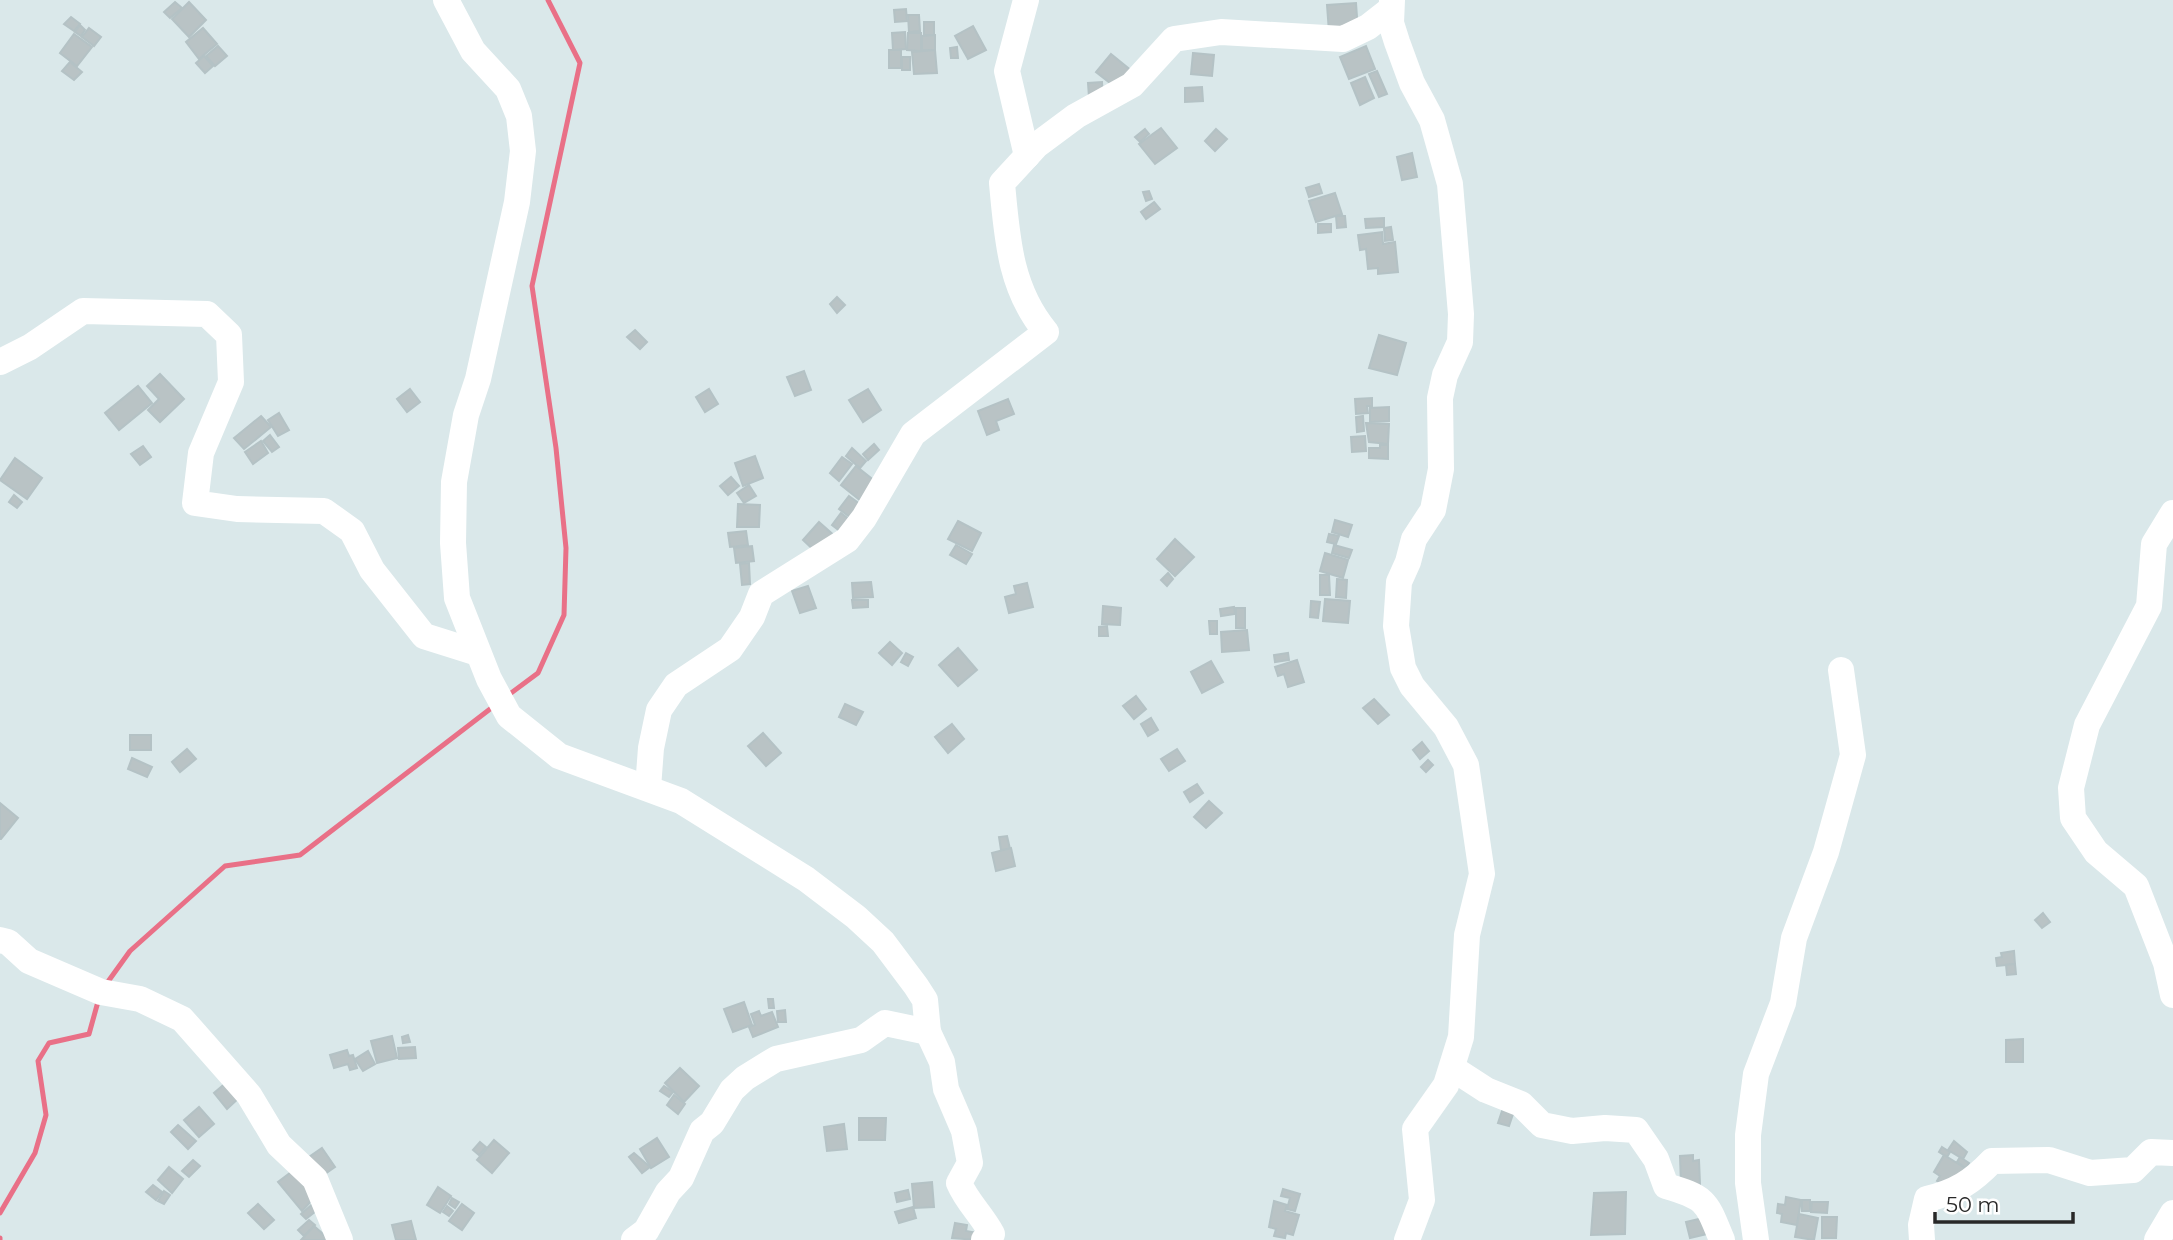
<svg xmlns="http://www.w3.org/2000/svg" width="2173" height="1240" font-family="Montserrat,sans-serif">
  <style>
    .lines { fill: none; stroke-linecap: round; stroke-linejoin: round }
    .stream { stroke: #e97087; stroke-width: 5 }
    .building { fill: #b9c3c5; stroke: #b4c2c5; stroke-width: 2 }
    .minor { stroke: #fff; stroke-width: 26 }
  </style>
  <rect width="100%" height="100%" fill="#dae8ea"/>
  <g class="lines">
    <g class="stream">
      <path d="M507,696l31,-23 26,-58 2,-67 -10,-100 -24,-162 48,-223 -32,-63"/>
      <path d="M107,983l23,-32 95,-85 75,-11 194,-149"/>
      <path d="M0,1213l35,-60 11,-38 -8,-54 11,-18 40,-9 10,-36"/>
      <path d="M0,1238v2"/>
    </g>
  </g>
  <g class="building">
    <path d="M175,2l7,6 -12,10 -6,-6z"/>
    <path d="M189,2l17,18 -17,17 -17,-18z"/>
    <path d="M1356,3l2,28 -29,1 -2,-27z"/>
    <path d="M906,9l1,12 -12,1 -1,-12z"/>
    <path d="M908,15h11l1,16 -11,1z"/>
    <path d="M71,17l9,7 -6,7 -10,-7z"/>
    <rect x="924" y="22" width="10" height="13"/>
    <path d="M80,25l5,5 -4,6 -6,-4z"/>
    <path d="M973,26l13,24 -18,9 -13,-23z"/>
    <path d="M89,28l12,9 -7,9 -12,-9z"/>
    <path d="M203,28l14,16 -18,15 -13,-17z"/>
    <path d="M905,32l1,17 -13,1 -1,-17z"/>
    <path d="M908,33h13v18l-14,-1z"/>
    <path d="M74,34l18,13 -15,19 -17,-13z"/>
    <path d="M935,35v15h-13v-14z"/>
    <path d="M218,46l9,10 -12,10 -9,-10z"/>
    <path d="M1366,46l9,23 -26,10 -9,-22z"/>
    <path d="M957,47l1,11h-7l-1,-10z"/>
    <rect x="889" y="50" width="12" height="18"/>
    <path d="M935,50l2,23 -23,1 -2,-22z"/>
    <path d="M1193,53l21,2 -2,21 -21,-2z"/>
    <path d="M1111,54l22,18 -14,18 -23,-18z"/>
    <path d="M204,56l9,10 -8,7 -9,-10z"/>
    <rect x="902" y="57" width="8" height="13"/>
    <path d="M70,62l12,10 -8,8 -12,-9z"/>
    <path d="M1377,71l10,23 -8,3 -10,-23z"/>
    <path d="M1365,77l9,21 -14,7 -9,-22z"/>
    <path d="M1102,82l1,15h-14l-1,-14z"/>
    <path d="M1202,87l1,14 -18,1v-14z"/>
    <path d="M1161,128l16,20 -22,16 -16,-20z"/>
    <path d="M1145,129l4,5 -9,8 -5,-5z"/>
    <path d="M1216,129l11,10 -12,12 -10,-10z"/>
    <path d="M1412,153l5,24 -15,3 -5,-23z"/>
    <path d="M1319,184l3,9 -13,4 -3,-9z"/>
    <path d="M1149,191l3,8 -6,2 -3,-9z"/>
    <path d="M1335,193l7,21 -26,8 -7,-21z"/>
    <path d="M1154,202l6,7 -14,10 -5,-7z"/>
    <path d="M1336,216h9l1,11 -9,1z"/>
    <path d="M1384,218v9l-18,1 -1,-9z"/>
    <path d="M1318,224h13v8l-13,1z"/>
    <path d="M1391,227l2,13 -8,1 -1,-13z"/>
    <path d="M1382,232l1,12 12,-2 3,30 -20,2v-6l-10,1 -2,-20 -6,1 -2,-15z"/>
    <path d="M837,297l8,8 -8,8 -7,-9z"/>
    <path d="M635,330l12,12 -7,7 -13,-12z"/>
    <path d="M1379,335l27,8 -9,32 -28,-7z"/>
    <path d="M804,371l7,19 -16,6 -8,-19z"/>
    <path d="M160,374l24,25 -24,23 -12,-12 11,-11 -12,-13z"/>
    <path d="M138,386l14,17 -33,27 -14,-17z"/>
    <path d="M410,389l10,13 -13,10 -10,-13z"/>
    <path d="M709,389l9,15 -13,8 -9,-15z"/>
    <path d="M868,389l13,21 -18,12 -14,-22z"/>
    <path d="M1372,398v8h-5l1,7 -12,1 -1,-15z"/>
    <path d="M1008,399l6,15 -18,7 3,9 -12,5 -9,-24z"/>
    <path d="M1389,407v14l-19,1v-14z"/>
    <path d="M279,413l10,17 -11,6 -10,-16z"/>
    <path d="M261,416l10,11 -27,22 -10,-11z"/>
    <path d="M1363,416l1,15 -7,1 -1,-15z"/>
    <path d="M1366,423l23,1 -1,20 -19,-2z"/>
    <path d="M270,435l9,12 -7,5 -9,-11z"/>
    <path d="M1365,436l1,15 -14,1 -1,-15z"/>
    <path d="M261,441l7,12 -15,11 -8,-12z"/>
    <path d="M874,444l5,6 -11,10 -5,-6z"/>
    <path d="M1380,445h8v14l-19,-1v-10h11z"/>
    <path d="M143,446l8,11 -11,8 -9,-11z"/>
    <path d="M852,448l14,13 -6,7 -14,-12z"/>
    <path d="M755,456l8,22 -20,8 -8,-23z"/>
    <path d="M842,457l10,7 -13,17 -9,-8z"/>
    <path d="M15,458l27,20 -15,21 -27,-19z"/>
    <path d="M856,466l20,16 -15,19 -20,-16z"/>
    <path d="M731,477l8,9 -11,9 -8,-9z"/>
    <path d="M749,485l7,11 -12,7 -7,-10z"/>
    <path d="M14,495l8,7 -5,6 -8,-6z"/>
    <path d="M849,496l15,11 -10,13 -15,-11z"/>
    <path d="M738,504l22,1 -1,22h-22z"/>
    <path d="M841,513l13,10 -9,12 -13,-10z"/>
    <path d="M1335,520l17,5 -4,12 -16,-5z"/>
    <path d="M958,521l23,12 -9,18 -24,-12z"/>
    <path d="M819,522l17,15 -17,18 -16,-15z"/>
    <path d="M746,531l2,14 -18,2 -2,-14z"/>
    <path d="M1329,534l10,2 -3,8 -9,-2z"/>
    <path d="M1175,539l19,18 -19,19 -18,-17z"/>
    <path d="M956,545l16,9 -6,10 -16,-9z"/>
    <path d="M1334,545l18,5 -3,8 -17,-5z"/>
    <path d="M752,546l2,15 -18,2 -2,-15z"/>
    <path d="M1325,553l23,7 -5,18 -23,-7z"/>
    <path d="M749,563l1,21 -8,1 -2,-21z"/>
    <path d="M1168,573l5,6 -6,7 -6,-6z"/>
    <path d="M1320,575h9l1,20h-10z"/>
    <path d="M1337,579l10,1 -1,18 -10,-1z"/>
    <path d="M871,582l2,15 -20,1 -1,-15z"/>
    <path d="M1027,583l6,24 -24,6 -4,-16 11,-3 -2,-8z"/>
    <path d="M808,586l8,22 -16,5 -8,-22z"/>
    <path d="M1325,599l25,2 -2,22 -25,-2z"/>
    <path d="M852,600h16v7l-15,1z"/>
    <path d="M1311,601l9,1 -2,16 -8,-1z"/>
    <path d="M1103,606l18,2 -1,17 -18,-1z"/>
    <path d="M1234,607l1,7 -14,2 -1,-7z"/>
    <rect x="1236" y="608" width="9" height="20"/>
    <path d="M1209,621h8v13h-7z"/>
    <path d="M1107,626l1,10h-9v-9z"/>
    <path d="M1247,630l2,20 -27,2 -1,-20z"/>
    <path d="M890,642l12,11 -10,12 -13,-12z"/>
    <path d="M958,648l19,22 -19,16 -19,-21z"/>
    <path d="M906,653l7,4 -5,9 -7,-4z"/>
    <path d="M1288,653l1,7 -14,2 -1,-7z"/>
    <path d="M1297,660l7,22 -16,5 -4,-13 -6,2 -3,-9z"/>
    <path d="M1211,661l12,21 -21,11 -11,-21z"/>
    <path d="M1136,696l10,13 -12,10 -11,-13z"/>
    <path d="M1374,699l15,16 -11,9 -15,-16z"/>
    <path d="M845,704l18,8 -7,13 -17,-8z"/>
    <path d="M1151,718l7,12 -10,6 -7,-12z"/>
    <path d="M952,724l12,15 -16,14 -13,-16z"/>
    <path d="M763,733l18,20 -15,13 -18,-20z"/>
    <rect x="130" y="735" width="21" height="15"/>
    <path d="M1422,742l7,9 -9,8 -7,-9z"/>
    <path d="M187,749l9,10 -16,13 -8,-10z"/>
    <path d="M1177,749l8,12 -16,10 -8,-12z"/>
    <path d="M132,758l20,9 -5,10 -19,-8z"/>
    <path d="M1428,760l5,5 -7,7 -5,-5z"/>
    <path d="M1197,784l6,9 -13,9 -6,-10z"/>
    <path d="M1209,801l13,12 -16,15 -12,-11z"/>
    <path d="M0,803l18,15 -17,21h-1z"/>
    <path d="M1007,836l3,13 -9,1 -2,-13z"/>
    <path d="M1011,848l4,18 -19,5 -4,-18z"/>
    <path d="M2043,913l7,9 -8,6 -7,-8z"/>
    <path d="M2014,951l1,13 -18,2 -1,-8 6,-1 -1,-4z"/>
    <path d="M2015,964l1,10 -9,1 -1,-10z"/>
    <path d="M768,999h5l1,9h-5z"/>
    <path d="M744,1002l8,23 -19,7 -9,-23z"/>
    <path d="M785,1010l1,12h-8l-1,-11z"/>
    <path d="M759,1011l2,5 11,-4 6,15 -25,10 -4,-10 6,-2 -4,-11z"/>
    <path d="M408,1035l2,7 -7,1 -1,-6z"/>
    <path d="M392,1036l5,22 -20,5 -6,-22z"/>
    <path d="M2023,1039v23h-17v-22z"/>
    <path d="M415,1047l1,11 -17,1 -1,-11z"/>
    <path d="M347,1050l2,6 4,-1 4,13 -7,2 -2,-6 -14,4 -4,-13z"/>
    <path d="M368,1051l7,13 -12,7 -8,-12z"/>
    <path d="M680,1068l19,18 -15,16 -19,-19z"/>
    <path d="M227,1082l13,15 -13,12 -13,-16z"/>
    <path d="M664,1086l9,6 -4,5 -9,-6z"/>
    <path d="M674,1095l11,9 -7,10 -11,-9z"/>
    <path d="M199,1107l15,17 -15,13 -15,-17z"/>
    <path d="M1503,1108l11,3 -5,15 -11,-3z"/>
    <path d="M859,1118h27l-1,22h-26z"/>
    <path d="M844,1124l3,25 -20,2 -3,-24z"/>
    <path d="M178,1125l18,16 -8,8 -17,-17z"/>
    <path d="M657,1138l12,19 -18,11 -11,-19z"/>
    <path d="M494,1140l15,13 -17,20 -15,-13z"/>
    <path d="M1954,1141l13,11 -4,7 -15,-9z"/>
    <path d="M480,1142l6,5 -7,8 -6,-5z"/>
    <path d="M1942,1147l8,5 -3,5 -8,-5z"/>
    <path d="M322,1148l13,19 -16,11 -13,-19z"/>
    <path d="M634,1153l16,14 -8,6 -13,-16z"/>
    <path d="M1693,1155v6l6,-1 1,24 -19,1 -1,-29z"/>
    <path d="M1944,1155l23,14 -23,16 -7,-4 3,-5 -6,-4z"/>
    <path d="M1960,1157l9,6 -3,5 -9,-6z"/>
    <path d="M193,1160l7,6 -11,11 -7,-6z"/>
    <path d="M169,1167l14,12 -11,14 -14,-13z"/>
    <path d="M295,1169l22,26 -15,16 -24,-29z"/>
    <path d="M932,1182l2,25 -20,1 -2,-24z"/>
    <path d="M153,1185l9,7 -6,8 -10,-8z"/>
    <path d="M438,1187l13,9 -11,17 -13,-8z"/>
    <path d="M1283,1189l17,5 -5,17 -8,-2 3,-11 -9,-2z"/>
    <path d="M908,1190l2,9 -13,3 -2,-9z"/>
    <path d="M164,1191l6,4 -6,9 -6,-3z"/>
    <path d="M1626,1192l-1,42 -34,1 3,-42z"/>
    <path d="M1786,1197l15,3 -4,25 -16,-3 1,-8 -5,-1 1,-9 7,1z"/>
    <path d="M452,1198l7,4 -4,6 -6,-4z"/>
    <rect x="1802" y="1200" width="8" height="11"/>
    <path d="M316,1201l5,6 -15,12 -5,-5z"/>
    <path d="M1274,1201l13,4 -2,6 14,4 -6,20 -7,-2 -1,5 -11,-2 2,-7 -7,-2z"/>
    <path d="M1812,1202h16l-1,11 -16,-1z"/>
    <path d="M258,1204l16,16 -10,9 -16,-16z"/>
    <path d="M462,1204l12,9 -12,17 -13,-9z"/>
    <path d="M447,1206l6,5 -4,5 -6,-4z"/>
    <path d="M913,1207l3,11 -17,5 -4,-11z"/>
    <path d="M1799,1214l19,4 -4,22 -19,-3z"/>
    <path d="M1822,1217h15l-1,21h-14z"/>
    <path d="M1703,1218l4,16 -17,4 -4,-16z"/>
    <path d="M309,1220l6,5 -11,11 -6,-6z"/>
    <path d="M411,1221l5,19h-20l-4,-15z"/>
    <path d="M955,1223l12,2 -1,6 12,2 -1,7 -25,-2z"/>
    <path d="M314,1226l16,14h-29z"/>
  </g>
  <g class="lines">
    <g class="minor">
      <path d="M446,0l27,51 35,38 11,27 4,35 -6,51 -39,177 -12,36 -12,67 -1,61 4,55 32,81 20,37 50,40 122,45 125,78 50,38 27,25 33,44 9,14 3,32 -43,-9 -24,17 -85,19 -31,19 -13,12 -20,33 -10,8 -21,47 -13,14 -22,39 -12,9"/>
      <path d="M1026,0l-19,71 20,85"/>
      <path d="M1392,0l-1,23 6,19 15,41 20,37 18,64 11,130 -1,28 -15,33 -5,23 1,71 -8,41 -19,29 -6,23 -9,20 -3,44 7,42 9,18 34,41 20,38 16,109 -15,61 -6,102 -15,48 -31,44 7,71 -15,40"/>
      <path d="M0,362l30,-15 53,-36 124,3 22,21 2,47 -30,71 -6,50 42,6 87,2 28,20 20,39 52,66 54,17"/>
      <path d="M2173,513l-19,31 -5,62 -62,119 -16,63 2,30 23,34 40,34 30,77 7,32"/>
      <path d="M648,788l3,-40 8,-38 17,-25 54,-36 22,-32 9,-23 86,-54 17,-22 49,-84 133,-102c-36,-43 -39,-94 -44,-149l35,-38 39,-29 56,-31 42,-46 47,-7 122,7 25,-12 23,-18"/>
      <path d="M0,940l8,2 21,19 72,31 39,7 42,20 67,76 30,50 36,34 25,61"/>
      <path d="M928,1032l14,30 4,27 18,42 6,32 -11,20c8,19 23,32 33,51l-8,6"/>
      <path d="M1452,1068l34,22 35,14 21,21 30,6 33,-3 31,2 20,29 10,27c41,12 40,15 56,54"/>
      <path d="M1756,1240l-8,-57v-48l8,-61 27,-71 11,-65 32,-86 27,-97 -12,-85"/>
      <path d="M1922,1240l-1,-15 6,-26c29,-7 45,-17 65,-38l57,-1 41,13 43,-3 18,-18 22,1"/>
      <path d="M2157,1240l16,-27"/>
    </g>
  </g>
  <path d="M1935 1212v10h138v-10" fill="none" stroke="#282828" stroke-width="3.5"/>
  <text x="1946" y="1212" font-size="21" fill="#282828" stroke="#ffffff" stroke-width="5" paint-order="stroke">50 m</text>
</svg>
